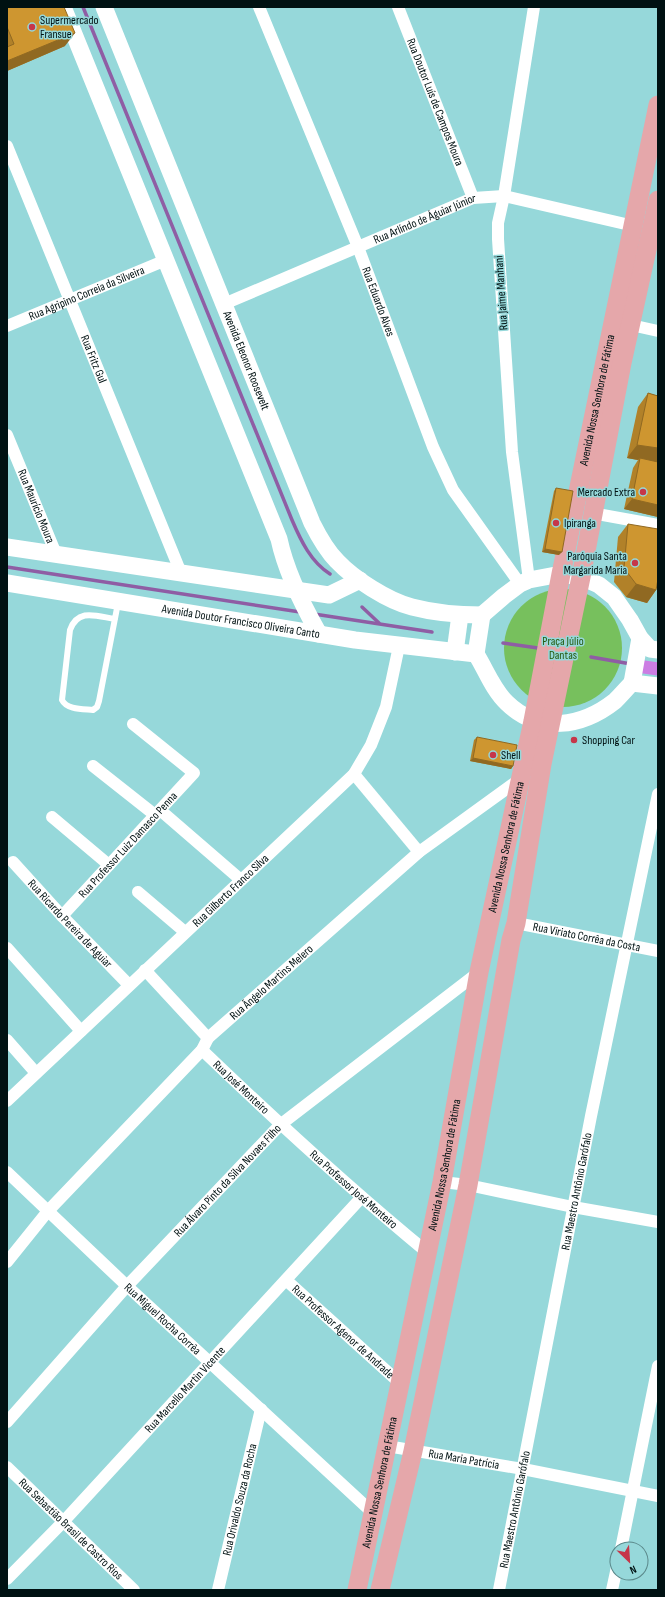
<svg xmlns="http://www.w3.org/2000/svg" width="665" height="1597" font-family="'Sofia Sans Condensed',sans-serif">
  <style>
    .green { fill: #77c05d }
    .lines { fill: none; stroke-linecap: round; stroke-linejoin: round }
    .stream { stroke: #8f5da4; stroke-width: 3.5 }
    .canal { stroke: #cc7de3; stroke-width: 13 }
    .lane { stroke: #fff; stroke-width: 6 }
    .street { stroke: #fff; stroke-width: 12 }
    .secondary { stroke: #fff; stroke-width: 17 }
    .primary { stroke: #e5a7aa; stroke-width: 19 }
    .wall { fill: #b18129 }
    .shaded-wall { fill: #906922 }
    .building { fill: #ce9630; stroke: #906922 }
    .poi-dot { fill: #c63649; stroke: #96d8da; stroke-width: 1.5 }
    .labels { text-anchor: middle; stroke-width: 3; stroke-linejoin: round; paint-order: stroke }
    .poi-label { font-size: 12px; fill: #001112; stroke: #96d8da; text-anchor: start }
    .street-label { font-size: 12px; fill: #001112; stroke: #96d8da }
    .park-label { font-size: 12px; fill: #24570c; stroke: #96d8da }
  </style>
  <rect width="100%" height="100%" fill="#96d8da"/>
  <circle class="green" cx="563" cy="648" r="59"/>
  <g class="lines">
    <g class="stream">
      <path d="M83,7l209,513c9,21 19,42 38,54"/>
      <path d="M7,567l293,45"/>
      <path d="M362,607l17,16"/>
      <path d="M314,614l118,18"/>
      <path d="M503,643l35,5"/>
      <path d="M591,657l40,7"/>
    </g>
    <path class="canal" d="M637,666l21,3"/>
    <path class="lane" d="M115,619c-19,-3 -37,-11 -45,11l-8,70c5,10 21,9 31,10l4,-3 2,-6 19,-98"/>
    <g class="street">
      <path id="s1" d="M259,7l99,240 75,200 20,43 67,94"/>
      <path id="s2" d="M398,7l75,191"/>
      <path id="s3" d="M7,146l174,427"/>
      <path id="s4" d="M224,304l249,-106 31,-2 130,30"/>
      <path d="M631,325l27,6"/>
      <path id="s5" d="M7,326l159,-66"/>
      <path id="s6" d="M7,435l49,119"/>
      <path d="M592,513l66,12"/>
      <path d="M529,580l-17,-128 -14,-213v-16l6,-27 30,-189"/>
      <path d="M93,766l62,49"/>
      <path d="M354,774l65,78"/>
      <path d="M160,810l81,70"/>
      <path d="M52,817l57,48"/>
      <path id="s7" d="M13,862l49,54 67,69"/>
      <path d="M138,892l47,40"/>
      <path id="s8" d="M62,916l132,-143 -61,-49"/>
      <path id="s9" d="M516,923l142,28"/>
      <path d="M7,948l74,83"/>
      <path d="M145,970l63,68"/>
      <path d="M7,1040l29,33"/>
      <path id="s10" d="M202,1050c74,71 147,138 226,203"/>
      <path id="s11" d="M7,1101l347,-327 17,-29 15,-38 13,-61"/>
      <path id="s12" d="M7,1172l120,114 246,227"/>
      <path d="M442,1182l26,3 105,22 85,15"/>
      <path id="s13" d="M7,1262l41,-51 154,-161 6,-12 211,-186 101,-73"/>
      <path id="s14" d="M286,1280l115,104"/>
      <path id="s15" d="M7,1422l120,-136 153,-161 199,-153"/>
      <path id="s16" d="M387,1446l136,23 135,27"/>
      <path id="s17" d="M7,1467l127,123"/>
      <path d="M621,1549l37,-183"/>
      <path id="s18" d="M7,1579l56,-57 298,-324"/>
      <path id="s19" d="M218,1590l43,-181"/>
      <path id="s20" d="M499,1590l92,-474 67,-322"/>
      <path d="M612,1590l5,-23"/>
    </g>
    <g class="secondary">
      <path d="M63,7l216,532c7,33 23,65 40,95"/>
      <path id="s21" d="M104,7l208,516c7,14 14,27 25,38 17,18 51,40 75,46 23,6 46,8 70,8"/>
      <path d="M7,547l322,48 31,-15"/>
      <path id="s22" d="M7,583l348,57 121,14"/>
      <path d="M482,615l22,-19 16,-12 9,-4 32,-6 20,3 18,8 15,12 16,23 10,18 10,11 8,1"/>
      <path d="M455,652l5,-37"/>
      <path d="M476,654c10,16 17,36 31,49 32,31 75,24 108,-2 6,-6 11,-12 17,-18"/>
      <path d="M476,654l6,-39"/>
      <path d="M632,683l8,-45"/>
      <path d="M632,683l26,3"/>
    </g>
    <g class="primary">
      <path id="s23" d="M357,1590l85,-408 37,-210 54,-251 28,-147 97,-469"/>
      <path d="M380,1590l33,-139 55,-266 43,-245 5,-17 26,-159 39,-187 41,-214 36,-163"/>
    </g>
  </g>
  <g class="wall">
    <path d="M7,7l58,39 -58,25z"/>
    <path d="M648,393l10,3v121l-34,-8 9,-41 5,-8 -11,-2 11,-51z"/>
    <path d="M556,488l3,67 -17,-3 12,-61z"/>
    <path d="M628,524l28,66 -9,13 -21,-6 -12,-15 4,-45z"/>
    <path d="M477,737l36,29 -2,3 -41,-8 4,-21z"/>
  </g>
  <g class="shaded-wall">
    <path d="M75,33l-10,13 -58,25v-10z"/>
    <path d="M637,445l21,3v15l-18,-5 -2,2 -11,-2z"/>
    <path d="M632,499l26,6v12l-34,-8z"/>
    <path d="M545,549l17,3 -3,3 -17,-3z"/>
    <path d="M636,584l20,6 -9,13 -21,-6z"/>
    <path d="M473,758l40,8 -2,3 -41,-8z"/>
  </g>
  <g class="building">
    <path d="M7,7h57l11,26 -68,28v-14l7,-3 -7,-17z"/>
    <path d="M648,393l10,3v52l-21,-3z"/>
    <path d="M640,458l18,4v43l-26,-6z"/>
    <path d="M556,488l17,3 -11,61 -17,-3z"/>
    <path d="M628,524l30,5v50l-2,11 -20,-6 -12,-16z"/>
    <path d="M477,737l40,8 -4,21 -40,-8z"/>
  </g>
  <g class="poi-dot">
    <circle cx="32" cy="27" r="4"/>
    <circle cx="643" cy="492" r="4"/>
    <circle cx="556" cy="523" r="4"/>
    <circle cx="635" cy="563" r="4"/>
    <circle cx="574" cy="740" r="4"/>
    <circle cx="493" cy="755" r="4"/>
  </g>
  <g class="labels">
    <g class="poi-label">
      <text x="40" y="24">Supermercado<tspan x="40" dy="14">Fransue</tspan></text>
      <text x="635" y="496" text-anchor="end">Mercado Extra</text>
      <text x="564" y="527">Ipiranga</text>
      <text x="627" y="560" text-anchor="end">Paróquia Santa<tspan x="627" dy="14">Margarida Maria</tspan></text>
      <text x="582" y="744">Shopping Car</text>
      <text x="501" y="759">Shell</text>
    </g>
    <g class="street-label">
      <text dy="4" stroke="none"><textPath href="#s2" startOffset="102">Rua Doutor Luís de Campos Moura</textPath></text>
      <text dy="4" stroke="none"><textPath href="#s4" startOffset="218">Rua Arlíndo de Águiar Júnior</textPath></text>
      <text dy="4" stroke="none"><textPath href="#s5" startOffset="86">Rua Agripino Correia da Silveira</textPath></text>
      <text transform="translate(501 293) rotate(-94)" y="4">Rua Jaime Manhani</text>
      <text dy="4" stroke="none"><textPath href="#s1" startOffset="318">Rua Eduardo Alves</textPath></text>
      <text dy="4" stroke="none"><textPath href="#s3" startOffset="230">Rua Fritz Gul</textPath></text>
      <text dy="4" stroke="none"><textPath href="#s21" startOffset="381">Avenida Eleonor Roosevelt</textPath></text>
      <text dy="4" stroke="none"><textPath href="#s23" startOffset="1214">Avenida Nossa Senhora de Fátima</textPath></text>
      <text dy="4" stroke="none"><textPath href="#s6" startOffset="77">Rua Maurício Moura</textPath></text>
      <text dy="4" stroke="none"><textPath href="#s22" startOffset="237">Avenida Doutor Francisco Oliveira Canto</textPath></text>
      <text dy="4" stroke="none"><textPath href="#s8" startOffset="97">Rua Professor Luiz Damasco Penna</textPath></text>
      <text dy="4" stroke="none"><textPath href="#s23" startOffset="758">Avenida Nossa Senhora de Fátima</textPath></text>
      <text dy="4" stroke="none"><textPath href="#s11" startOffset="307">Rua Gilberto Franco Silva</textPath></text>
      <text dy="4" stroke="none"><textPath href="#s7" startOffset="84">Rua Ricardo Pereira de Aguiar</textPath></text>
      <text dy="4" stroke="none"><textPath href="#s9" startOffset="72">Rua Viriato Corrêa da Costa</textPath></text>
      <text dy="4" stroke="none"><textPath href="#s13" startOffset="386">Rua Ângelo Martins Melero</textPath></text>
      <text dy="4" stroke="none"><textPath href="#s10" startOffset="54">Rua José Monteiro</textPath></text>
      <text dy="4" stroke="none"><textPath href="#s23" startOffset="434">Avenida Nossa Senhora de Fátima</textPath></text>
      <text dy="4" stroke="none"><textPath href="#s15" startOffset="327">Rua Álvaro Pinto da Silva Novaes Filho</textPath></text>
      <text dy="4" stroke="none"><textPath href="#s10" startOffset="206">Rua Professor José Monteiro</textPath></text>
      <text dy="4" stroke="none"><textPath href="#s20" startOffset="406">Rua Maestro Antônio Garófalo</textPath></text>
      <text dy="4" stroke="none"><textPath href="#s12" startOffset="214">Rua Miguel Rocha Corrêa</textPath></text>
      <text dy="4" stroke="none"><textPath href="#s14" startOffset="77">Rua Professor Agenor de Andrade</textPath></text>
      <text dy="4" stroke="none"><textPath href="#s18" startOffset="260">Rua Marcello Martin Vicente</textPath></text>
      <text dy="4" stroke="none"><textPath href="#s16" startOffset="78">Rua Maria Patrícia</textPath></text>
      <text dy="4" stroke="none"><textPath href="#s23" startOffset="110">Avenida Nossa Senhora de Fátima</textPath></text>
      <text dy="4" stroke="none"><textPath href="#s19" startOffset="93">Rua Orivaldo Souza da Rocha</textPath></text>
      <text dy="4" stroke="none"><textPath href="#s20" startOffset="82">Rua Maestro Antônio Garófalo</textPath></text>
      <text dy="4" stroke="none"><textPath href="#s17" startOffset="89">Rua Sebastião Brasil de Castro Rios</textPath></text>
    </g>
    <g class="park-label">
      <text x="563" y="645">Praça Júlio<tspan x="563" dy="14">Dantas</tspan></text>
    </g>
  </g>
  <rect width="665" height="1597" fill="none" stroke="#001112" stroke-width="16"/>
  <g transform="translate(629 1561) rotate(155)"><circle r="19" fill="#96d8da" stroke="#5a888a"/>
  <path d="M0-3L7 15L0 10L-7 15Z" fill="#c63649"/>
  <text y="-6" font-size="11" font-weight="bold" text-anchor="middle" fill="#001112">N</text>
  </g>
</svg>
